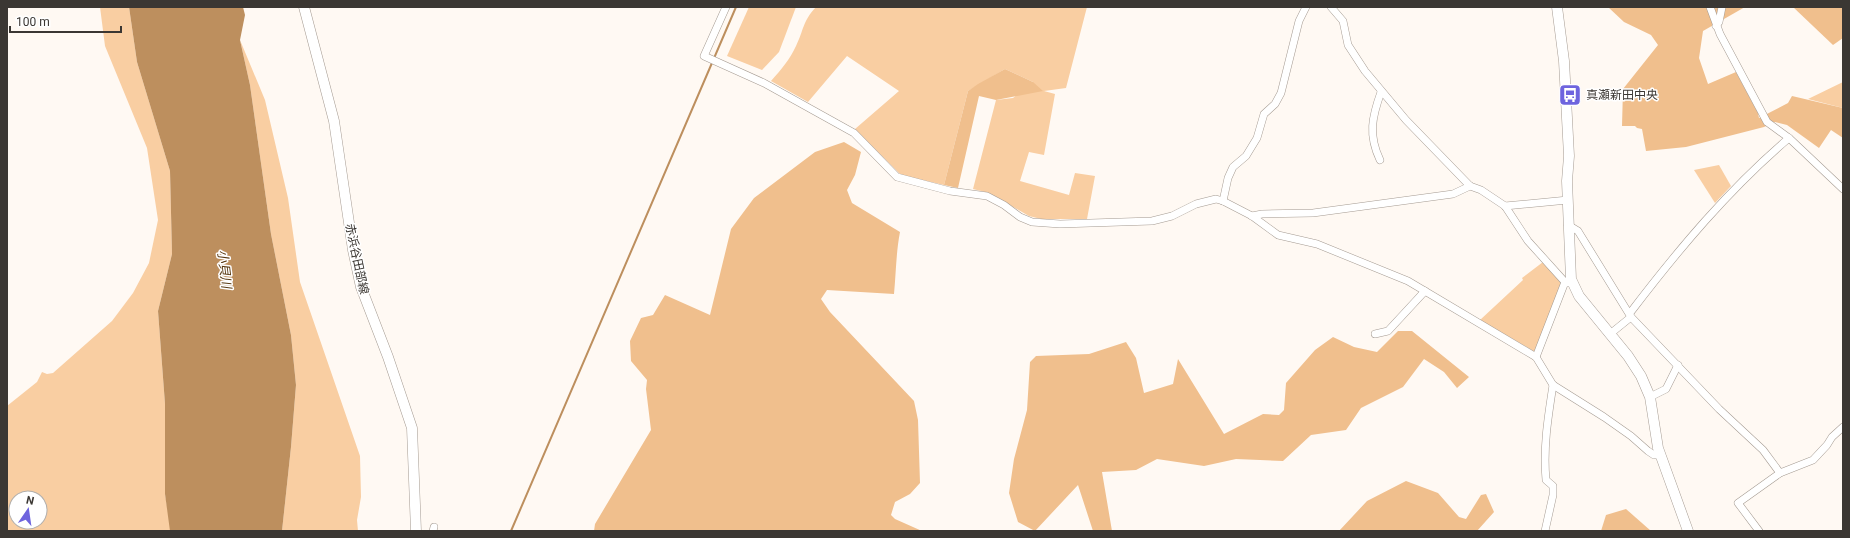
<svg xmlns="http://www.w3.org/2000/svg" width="1850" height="538" font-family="Roboto,'Noto Sans JP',sans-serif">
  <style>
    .green { fill: #f9cea2; fill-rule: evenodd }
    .forest { fill: #f0bf8d }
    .water { fill: #bd8f5e }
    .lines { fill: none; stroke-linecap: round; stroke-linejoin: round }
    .stream { stroke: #bd8f5e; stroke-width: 2 }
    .street-casing { stroke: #a59b92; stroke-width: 8 }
    .secondary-casing { stroke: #a59b92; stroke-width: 11 }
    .street { stroke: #fff; stroke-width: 7 }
    .secondary { stroke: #fff; stroke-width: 10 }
    .labels { text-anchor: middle; stroke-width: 3; stroke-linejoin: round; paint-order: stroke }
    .poi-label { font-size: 12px; fill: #3b3733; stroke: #fff; text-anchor: start }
    .street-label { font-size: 12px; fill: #3b3733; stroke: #fff }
    .water-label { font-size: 13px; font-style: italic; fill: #583811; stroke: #fff }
  </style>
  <rect width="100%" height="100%" fill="#fff9f3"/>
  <g class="green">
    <path d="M100,7h29l8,55 33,109 2,83 -14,57 7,93v90l6,35 -1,2h-163v-125l30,-24 5,-10 5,2 6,-1 59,-52 21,-28 16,-30 9,-43 -11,-72 -42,-102zM16,498h24v24h-24z"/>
    <path d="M749,7h47l-17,45 -17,18 -35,-14z"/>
    <path d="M816,7h271l-21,81 -22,3 11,3 -11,61 -15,-3 -9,29 49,14 6,-22 20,3 -8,43h-46l-12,-3 -40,-23 -16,-4 23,-89 17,-2 20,-16 -28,-13 -37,22 -24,94 -43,-10 -46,-46 44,-38 -52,-35 -39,46 -37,-21c10,-11 19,-22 25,-35 8,-16 6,-24 20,-39z"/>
    <path d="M240,40l25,60 23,98 12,84 60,174 1,41 -4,23 1,11h-76l9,-84 5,-62 -5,-50 -20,-101 -21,-149z"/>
    <path d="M1843,82v26l-35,-9z"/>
    <path d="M1719,165l12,21 -16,17 -21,-33z"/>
    <path d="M1543,262l17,19 1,6 -26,65 -55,-32 43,-40 -1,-2z"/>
  </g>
  <g class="forest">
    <path d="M1608,7h137l-42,24 -4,27 9,26 28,-12 22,41 1,5 29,-15 4,-7 51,12v30l-12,-8 -12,18 -32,-23 -12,-3 -11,5 -78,20 -40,4 -4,-22 -5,-1 -2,-2h-13l1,-37 35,-44 -7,-10 -27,-13z"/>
    <path d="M1793,7h50v31l-10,7z"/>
    <path d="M1005,69l28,13 10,9 -47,9 -17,-4 -21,92 -14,-3 24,-94 10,-7z"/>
    <path d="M844,142l17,10 -6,23 -8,15 5,13 48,29c-4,21 -4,41 -6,62l-67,-4 -6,9 9,13 84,89 4,19 2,63 -10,11 -15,8 -4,13 4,4 27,12h-328l1,-7 56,-94 -5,-41 1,-9 -16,-19 -1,-20 11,-23 12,-3 12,-20 45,20 21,-86 23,-31 61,-46z"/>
    <path d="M1398,331h14l57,46 -12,11 -13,-16 -20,-13 -21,28 -42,21 -15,22 -35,5 -28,26 -47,-2 -32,7 -47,-7 -21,11 -34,2 10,59h-19l-15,-46 -43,46 -17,-9 -9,-29 5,-34 13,-49 3,-48 6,-6 53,-2 37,-12 10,16 8,35 29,-9 5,-25 46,75 39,-20 16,1 5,-5 2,-27 29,-33 18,-13 21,10 23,5z"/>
    <path d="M1406,481l32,12 21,24 7,2 15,-24 5,-1 8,18 -17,19h-138l28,-30z"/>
    <path d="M1626,509l25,22h-50l5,-16z"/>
  </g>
  <path class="water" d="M129,7h114l2,8 -5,25 10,45 21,149 20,101 5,50 -5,62 -9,84h-112l-5,-37v-90l-7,-93 14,-57 -2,-83 -33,-109z"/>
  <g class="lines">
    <path class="stream" d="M511,531l225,-524"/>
    <g class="street-casing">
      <g id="street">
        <path d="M726,7l-22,49 60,27 90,50 43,44 53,14 37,5 17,9 16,12 12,5 28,2 92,-3 20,-5 24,-12 20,-5 7,2 29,15 26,19 39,9 91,37 128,76 17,28 51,32 27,19 17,15 6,4h6"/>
        <path d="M1331,7l12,14 5,24 17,26 41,49 64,66 11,4 24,16 23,35 37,41"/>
        <path d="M1710,7l10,27 47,88 22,16 54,51"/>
        <path d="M1716,26l3,-4 3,-15"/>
        <path d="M1380,160c-12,-25 -8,-43 1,-68"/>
        <path d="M1223,201l5,-23 5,-11 13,-11 11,-18 7,-24 11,-10 6,-11 18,-72 7,-14"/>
        <path d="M1505,206l63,-6"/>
        <path d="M1252,216l10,-2 51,-1 140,-19 17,-8"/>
        <path d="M1568,225l10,6 53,86 88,92 44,41 17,23"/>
        <path d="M1630,313c48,-63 99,-124 159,-175"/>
        <path d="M1375,334l13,-3 37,-40"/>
        <path d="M1610,334l21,-17"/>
        <path d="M1536,357l29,-75 3,1"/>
        <path d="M1650,397l16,-8 12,-24"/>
        <path d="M433,531l1,-4"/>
        <path d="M1545,531l8,-36v-9l-7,-6c-3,-32 2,-63 7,-95"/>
        <path d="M1759,531l-21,-28 42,-30 33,-13 14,-15 5,-8 11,-10"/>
      </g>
    </g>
    <g class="secondary-casing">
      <g id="secondary">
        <path d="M304,7l30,114 19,129 8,37 27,70 24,71 4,103"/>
        <path d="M1557,7l7,54 5,95 -2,25 4,98 8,17 49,60 13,20 9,21 8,51 30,83"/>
      </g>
    </g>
    <use href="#street" class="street"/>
    <use href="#secondary" class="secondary"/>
  </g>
  <defs>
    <g id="bus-square" transform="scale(1.15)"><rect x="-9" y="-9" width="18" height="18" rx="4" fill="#6e64de" stroke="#fff"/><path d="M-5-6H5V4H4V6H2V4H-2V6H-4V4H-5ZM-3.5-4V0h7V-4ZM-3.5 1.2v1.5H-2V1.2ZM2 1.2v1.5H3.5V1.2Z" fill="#fff"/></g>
  </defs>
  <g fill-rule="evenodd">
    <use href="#bus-square" x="1570" y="95"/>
  </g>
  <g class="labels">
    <g class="poi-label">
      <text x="1586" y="99">真瀬新田中央</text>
    </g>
    <g class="street-label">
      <text transform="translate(357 259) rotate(78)" y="4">赤浜谷田部線</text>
    </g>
    <g class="water-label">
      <text transform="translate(225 269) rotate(83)" y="5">小貝川</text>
    </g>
  </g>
  <rect width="1850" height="538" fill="none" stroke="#3b3733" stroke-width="16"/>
  <g transform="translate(28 510) rotate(13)"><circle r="19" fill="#ffffff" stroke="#b1afad"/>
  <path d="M0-3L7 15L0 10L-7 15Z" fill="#6e64de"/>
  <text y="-6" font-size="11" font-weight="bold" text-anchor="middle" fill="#3b3733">N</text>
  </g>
  <path d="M10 26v6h111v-6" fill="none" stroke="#3b3733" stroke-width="2"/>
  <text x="16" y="26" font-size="12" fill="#3b3733" stroke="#ffffff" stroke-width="3" paint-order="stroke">100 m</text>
</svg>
